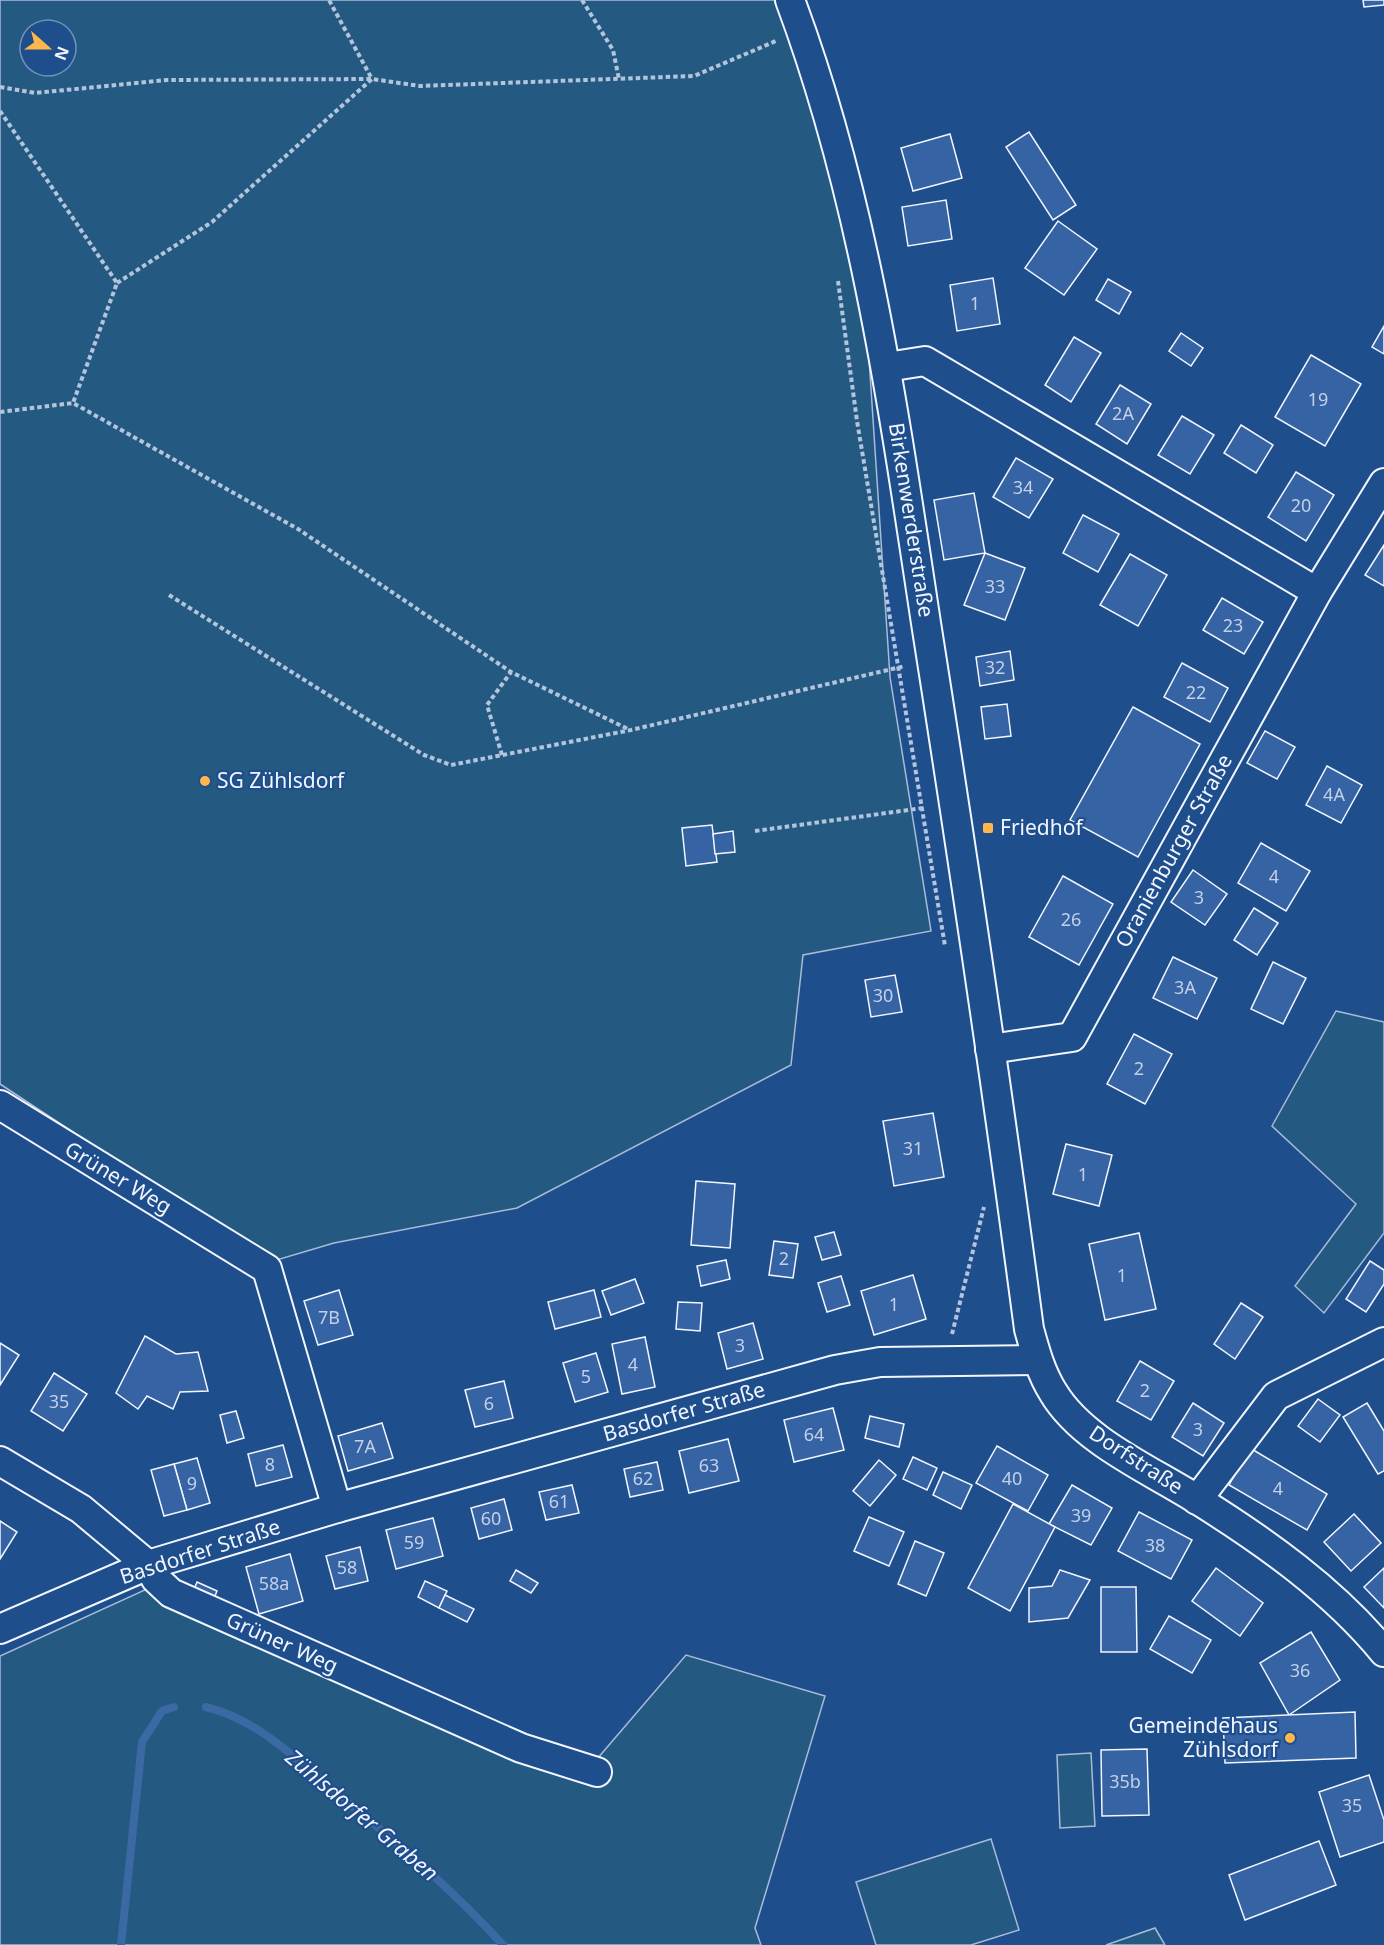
<svg xmlns="http://www.w3.org/2000/svg" width="1384" height="1945" font-family="'Noto Sans',sans-serif">
  <style>
    .green { fill: #245a82; stroke: #a8bbd7; stroke-width: 1.5; fill-rule: evenodd }
    .lines { fill: none; stroke-linecap: round; stroke-linejoin: round }
    .stream { stroke: #3b69a3; stroke-width: 8 }
    .building { fill: #3563a3; stroke: #f2f6ff; stroke-width: 1.5 }
    .minor-casing { stroke: #f2f6ff; stroke-width: 32 }
    .path { stroke: #b3c4dc; stroke-width: 4; stroke-dasharray: 4.5 3; stroke-linecap: butt }
    .minor { stroke: #1f4e8c; stroke-width: 28 }
    .poi-dot { fill: #ffb74d; stroke: #1f4e8c; stroke-width: 2 }
    .labels { text-anchor: middle; stroke-width: 4.5; stroke-linejoin: round; paint-order: stroke }
    .number-label { font-size: 18px; fill: #c3d1e8 }
    .street-label { font-size: 21px; fill: #f2f6ff; stroke: #1f4e8c }
    .poi-label { font-size: 21px; fill: #f2f6ff; stroke: #1f4e8c; text-anchor: start }
    .water-label { font-size: 22px; font-style: italic; fill: #f2f6ff; stroke: #1f4e8c }
  </style>
  <rect width="100%" height="100%" fill="#1f4e8c"/>
  <g class="green">
    <path d="M0,0h776l17,40 30,103 45,200 22,334 41,254 -128,24 -12,110 -274,143 -183,35 -64,19 -270,-178zM30,30h36v36h-36z"/>
    <path d="M1336,1011l48,11v211l-60,80 -29,-27 61,-82 -84,-78z"/>
    <path d="M149,1588l436,185 101,-118 139,41 -70,232 6,17h-761v-289z"/>
    <path d="M1091,1753l4,73 -35,2 -3,-73z"/>
    <path d="M991,1839l28,91 -48,15h-95l-20,-63z"/>
    <path d="M1155,1928l10,17h-59z"/>
  </g>
  <g class="lines">
    <g class="stream">
      <path d="M206,1707c53,13 91,53 132,87 58,48 114,95 165,151"/>
      <path d="M121,1945l21,-203 20,-31 12,-4"/>
    </g>
  </g>
  <g class="building">
    <path d="M1363,0h21v5l-20,2z"/>
    <path d="M1029,132l47,73 -23,15 -47,-73z"/>
    <path d="M950,134l12,44 -49,13 -12,-43z"/>
    <path d="M946,200l6,39 -44,7 -6,-39z"/>
    <path d="M1058,221l39,28 -33,46 -39,-27z"/>
    <path d="M993,278l7,46 -43,7 -7,-46z"/>
    <path d="M1108,279l23,13 -12,22 -23,-14z"/>
    <path d="M1384,326v28l-12,-7z"/>
    <path d="M1181,333l22,15 -12,18 -22,-15z"/>
    <path d="M1074,337l27,16 -30,49 -26,-17z"/>
    <path d="M1311,355l50,29 -36,62 -50,-29z"/>
    <path d="M1120,385l31,19 -24,40 -31,-20z"/>
    <path d="M1182,416l32,19 -24,39 -32,-19z"/>
    <path d="M1241,425l32,20 -17,28 -32,-20z"/>
    <path d="M1016,458l37,21 -24,39 -36,-21z"/>
    <path d="M1296,472l38,23 -28,46 -38,-24z"/>
    <path d="M974,493l11,60 -41,7 -10,-60z"/>
    <path d="M1083,515l36,19 -21,38 -35,-19z"/>
    <path d="M1384,545v41l-19,-11z"/>
    <path d="M985,553l40,15 -20,52 -41,-15z"/>
    <path d="M1130,554l37,21 -29,51 -38,-21z"/>
    <path d="M1222,598l41,24 -19,32 -41,-24z"/>
    <path d="M1010,651l4,29 -34,6 -4,-29z"/>
    <path d="M1182,663l46,25 -18,34 -46,-25z"/>
    <path d="M1007,704l4,32 -26,3 -4,-32z"/>
    <path d="M1133,707l67,37 -62,113 -68,-37z"/>
    <path d="M1265,731l30,16 -18,32 -30,-16z"/>
    <path d="M1327,766l35,19 -21,38 -35,-18z"/>
    <path d="M712,825l5,37 -31,4 -4,-38z"/>
    <path d="M733,831l2,21 -20,2 -2,-20z"/>
    <path d="M1261,843l49,28 -24,40 -48,-28z"/>
    <path d="M1193,870l34,24 -22,31 -34,-23z"/>
    <path d="M1063,876l50,28 -34,61 -50,-28z"/>
    <path d="M1254,908l24,15 -21,32 -23,-15z"/>
    <path d="M1173,957l44,21 -20,41 -44,-21z"/>
    <path d="M1273,962l33,16 -23,46 -32,-15z"/>
    <path d="M895,975l7,37 -31,5 -6,-37z"/>
    <path d="M1134,1034l38,20 -27,50 -38,-20z"/>
    <path d="M933,1113l11,64 -50,9 -11,-65z"/>
    <path d="M1066,1144l46,11 -13,51 -46,-12z"/>
    <path d="M696,1181l39,3 -5,64 -39,-3z"/>
    <path d="M834,1232l7,23 -19,5 -7,-23z"/>
    <path d="M1139,1233l17,76 -51,11 -16,-76z"/>
    <path d="M774,1241l24,3 -5,34 -24,-3z"/>
    <path d="M726,1260l4,19 -29,7 -4,-20z"/>
    <path d="M1370,1261l14,9v14l-18,28 -20,-13z"/>
    <path d="M913,1275l13,44 -52,16 -13,-44z"/>
    <path d="M841,1276l9,29 -23,7 -9,-29z"/>
    <path d="M635,1279l9,24 -33,12 -9,-24z"/>
    <path d="M339,1290l14,45 -35,10 -14,-44z"/>
    <path d="M594,1290l7,27 -46,12 -7,-27z"/>
    <path d="M678,1302l24,1 -2,28 -24,-2z"/>
    <path d="M1241,1303l22,14 -28,42 -21,-15z"/>
    <path d="M753,1323l10,36 -36,10 -9,-36z"/>
    <path d="M145,1336l31,18 22,-2 10,39 -28,1 -7,17 -26,-13 -9,13 -22,-16z"/>
    <path d="M645,1337l10,50 -33,7 -10,-50z"/>
    <path d="M0,1343l19,12 -19,30z"/>
    <path d="M596,1353l12,39 -33,10 -12,-39z"/>
    <path d="M1140,1361l34,20 -23,39 -34,-19z"/>
    <path d="M54,1373l33,21 -24,37 -32,-20z"/>
    <path d="M504,1381l9,37 -38,9 -10,-37z"/>
    <path d="M1318,1399l22,16 -20,27 -22,-16z"/>
    <path d="M1193,1403l31,20 -21,33 -31,-19z"/>
    <path d="M1367,1403l17,28v40l-6,3 -35,-57z"/>
    <path d="M833,1408l11,42 -50,12 -10,-42z"/>
    <path d="M236,1411l8,27 -17,5 -7,-28z"/>
    <path d="M870,1416l34,8 -5,23 -34,-9z"/>
    <path d="M382,1423l11,35 -45,13 -10,-35z"/>
    <path d="M728,1439l11,42 -50,12 -10,-42z"/>
    <path d="M283,1445l9,32 -36,9 -8,-32z"/>
    <path d="M997,1446l51,29 -20,36 -52,-28z"/>
    <path d="M1250,1448l77,46 -20,36 -78,-45z"/>
    <path d="M913,1457l24,11 -10,22 -24,-11z"/>
    <path d="M197,1458l13,45 -23,7 -13,-46z"/>
    <path d="M879,1460l17,15 -26,31 -17,-15z"/>
    <path d="M657,1462l6,28 -33,7 -6,-28z"/>
    <path d="M174,1464l13,46 -23,6 -13,-46z"/>
    <path d="M943,1472l29,13 -11,24 -28,-14z"/>
    <path d="M572,1485l7,28 -33,7 -7,-28z"/>
    <path d="M1072,1485l40,23 -21,37 -42,-21z"/>
    <path d="M504,1499l8,31 -33,9 -8,-31z"/>
    <path d="M1013,1504l42,23 -45,84 -42,-23z"/>
    <path d="M1139,1512l53,28 -21,39 -53,-28z"/>
    <path d="M1354,1514l27,29 -30,28 -27,-29z"/>
    <path d="M869,1517l35,15 -15,34 -35,-15z"/>
    <path d="M433,1518l10,38 -47,13 -10,-39z"/>
    <path d="M0,1521l17,11 -17,27z"/>
    <path d="M915,1541l29,12 -18,43 -28,-12z"/>
    <path d="M360,1547l8,34 -33,8 -9,-33z"/>
    <path d="M290,1554l13,47 -44,13 -13,-47z"/>
    <path d="M1216,1568l47,35 -23,33 -48,-35z"/>
    <path d="M1384,1568v40l-20,-21z"/>
    <path d="M516,1570l22,13 -7,10 -21,-12z"/>
    <path d="M1060,1570l30,10 -22,38 -39,4v-34l23,-2z"/>
    <path d="M425,1581l22,10 -8,17 -21,-11z"/>
    <path d="M197,1582l20,9 -4,10 -20,-9z"/>
    <path d="M1101,1587h35l1,65h-36z"/>
    <path d="M445,1595l29,14 -7,13 -28,-14z"/>
    <path d="M1169,1616l42,24 -19,33 -42,-24z"/>
    <path d="M1311,1632l29,48 -51,35 -29,-52z"/>
    <path d="M1355,1712l1,46 -131,5 -2,-45z"/>
    <path d="M1147,1749l2,66 -47,1 -1,-66z"/>
    <path d="M1369,1775l15,45v22l-44,15 -21,-65z"/>
    <path d="M1319,1841l17,44 -91,35 -16,-45z"/>
  </g>
  <g class="lines">
    <g class="minor-casing">
      <g id="minor">
        <path d="M790,0c75,201 104,412 136,623 37,235 72,470 103,706 6,22 12,44 24,63 29,49 98,78 145,108 67,42 135,90 186,152"/>
        <path d="M887,367l38,-6 392,231"/>
        <path d="M990,1049l82,-12 245,-445 67,-109"/>
        <path d="M0,1105l267,164 70,239"/>
        <path d="M0,1461l81,48 67,56 8,14 15,14 350,155 76,24"/>
        <path d="M1197,1500l79,-104 108,-54"/>
        <path d="M0,1629l148,-64 189,-57 498,-138 45,-8 157,-2"/>
      </g>
    </g>
    <g class="path">
      <path d="M582,0l31,50 6,29"/>
      <path d="M0,87l35,6 132,-13 205,-1 48,7 274,-10 82,-35"/>
      <path d="M0,111l117,172 -44,120"/>
      <path d="M838,281l19,140 88,525"/>
      <path d="M117,283l95,-61 160,-143 -43,-79"/>
      <path d="M0,412l73,-9 225,126 213,143 119,58"/>
      <path d="M169,595l255,160 27,10 180,-35 274,-64"/>
      <path d="M502,755l-15,-50 24,-33"/>
      <path d="M755,831l168,-23"/>
      <path d="M952,1334l32,-127"/>
    </g>
    <use href="#minor" class="minor"/>
  </g>
  <g class="poi-dot">
    <circle cx="205" cy="781" r="6"/>
    <rect x="982" y="822" width="12" height="12" rx="3"/>
    <circle cx="1290" cy="1738" r="6"/>
  </g>
  <g class="labels">
    <g class="number-label">
      <text x="975" y="310">1</text>
      <text x="1318" y="406">19</text>
      <text x="1123" y="420">2A</text>
      <text x="1023" y="494">34</text>
      <text x="1301" y="512">20</text>
      <text x="995" y="593">33</text>
      <text x="1233" y="632">23</text>
      <text x="995" y="674">32</text>
      <text x="1196" y="699">22</text>
      <text x="1334" y="801">4A</text>
      <text x="1274" y="883">4</text>
      <text x="1199" y="904">3</text>
      <text x="1071" y="926">26</text>
      <text x="1185" y="994">3A</text>
      <text x="883" y="1002">30</text>
      <text x="1139" y="1075">2</text>
      <text x="913" y="1155">31</text>
      <text x="1083" y="1181">1</text>
      <text x="784" y="1265">2</text>
      <text x="1122" y="1282">1</text>
      <text x="894" y="1311">1</text>
      <text x="329" y="1324">7B</text>
      <text x="740" y="1352">3</text>
      <text x="633" y="1371">4</text>
      <text x="586" y="1383">5</text>
      <text x="1145" y="1397">2</text>
      <text x="59" y="1408">35</text>
      <text x="489" y="1410">6</text>
      <text x="1198" y="1436">3</text>
      <text x="814" y="1441">64</text>
      <text x="365" y="1453">7A</text>
      <text x="270" y="1471">8</text>
      <text x="709" y="1472">63</text>
      <text x="643" y="1485">62</text>
      <text x="1012" y="1485">40</text>
      <text x="192" y="1490">9</text>
      <text x="1278" y="1495">4</text>
      <text x="559" y="1508">61</text>
      <text x="1081" y="1522">39</text>
      <text x="491" y="1525">60</text>
      <text x="414" y="1549">59</text>
      <text x="1155" y="1552">38</text>
      <text x="347" y="1574">58</text>
      <text x="274" y="1590">58a</text>
      <text x="1300" y="1677">36</text>
      <text x="1125" y="1788">35b</text>
      <text x="1352" y="1812">35</text>
    </g>
    <g class="street-label">
      <text transform="translate(911 520) rotate(81)" y="7">Birkenwerderstraße</text>
      <text transform="translate(1174 851) rotate(-61)" y="7">Oranienburger Straße</text>
      <text transform="translate(118 1178) rotate(31)" y="7">Grüner Weg</text>
      <text transform="translate(684 1412) rotate(-16)" y="7">Basdorfer Straße</text>
      <text transform="translate(1136 1460) rotate(33)" y="7">Dorfstraße</text>
      <text transform="translate(200 1552) rotate(-18)" y="7">Basdorfer Straße</text>
      <text transform="translate(282 1643) rotate(24)" y="7">Grüner Weg</text>
    </g>
    <g class="poi-label">
      <text x="217" y="788">SG Zühlsdorf</text>
      <text x="1000" y="835">Friedhof</text>
      <text x="1278" y="1733" text-anchor="end">Gemeindehaus<tspan x="1278" dy="24">Zühlsdorf</tspan></text>
    </g>
    <g class="water-label">
      <text transform="translate(362 1815) rotate(40)" y="8">Zühlsdorfer Graben</text>
    </g>
  </g>
  <g transform="translate(48 48) rotate(111)"><circle r="28" fill="#1f4e8c" stroke="#7391ba" stroke-width="1.5"/>
  <path d="M0-4.5L10 22L0 15L-10 22Z" fill="#ffb74d"/>
  <text y="-9" font-size="16" font-weight="bold" text-anchor="middle" fill="#f2f6ff">N</text>
  </g>
</svg>
